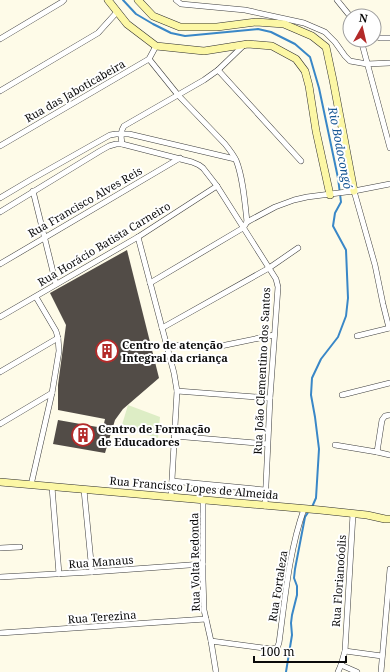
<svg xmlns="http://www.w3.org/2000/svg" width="390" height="672" font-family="'Noto Serif',serif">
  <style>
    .pitch { fill: #ddedc5 }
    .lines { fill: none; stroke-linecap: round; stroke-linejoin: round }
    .stream { stroke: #3987c7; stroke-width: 2 }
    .building { fill: #524c47 }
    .street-casing { stroke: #3d3d3d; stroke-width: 6 }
    .secondary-casing { stroke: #2c2c2c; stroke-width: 8 }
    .street { stroke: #fff; stroke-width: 5 }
    .secondary { stroke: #fcf7a5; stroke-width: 7 }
    .labels { text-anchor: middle; stroke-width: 4; stroke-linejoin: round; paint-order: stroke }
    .street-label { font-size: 11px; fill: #0a0a0a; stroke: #fff }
    .poi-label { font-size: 11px; font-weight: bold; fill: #0a0a0a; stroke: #fff; text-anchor: start }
    .water-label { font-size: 12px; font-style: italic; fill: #1a5995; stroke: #fff }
  </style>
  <rect width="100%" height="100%" fill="#fefbe8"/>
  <path class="pitch" d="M128,405l32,12 -2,21 -37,-10z"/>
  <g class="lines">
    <g class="stream">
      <path d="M123,0l13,14 17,10 18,9 14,3 73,-7 13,3 24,12 15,13 9,31 19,90 3,24 -6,11 -2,13 13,24 2,48 -2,18 -8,21 -17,22 -9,19 -1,17 4,22 4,32 -3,49 -4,9"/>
      <path d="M286,672l6,-37 -1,-12 1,-8 5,-20v-9l-3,-8 1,-9 10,-52 4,-6"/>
    </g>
  </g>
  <path class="building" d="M127,250l32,128 -36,31 -8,11 -10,33 -52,-9 5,-24 45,8 2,-9 -47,-9v-25l8,-60 -16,-32z"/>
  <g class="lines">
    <g class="street-casing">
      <g id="street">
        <path d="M176,0l5,4 64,6 59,13 21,9 10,10 10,14 5,5 17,3 23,-1"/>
        <path d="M337,0l13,16"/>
        <path d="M374,36l6,2h10"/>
        <path d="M0,39l62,-37 2,-2"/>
        <path d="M361,40l29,108"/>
        <path d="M149,59l7,-13"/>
        <path d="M218,70l27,-26"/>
        <path d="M0,91l98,-58 19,-21"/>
        <path d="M122,144c-1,-7 -2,-12 2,-18l80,-46 14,-10 83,91"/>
        <path d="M0,146l149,-87 29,36 47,49c4,5 8,10 11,16 7,17 9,43 11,62"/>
        <path d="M33,191l23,93"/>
        <path d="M354,191l21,74 8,39 6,24"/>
        <path d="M0,198l32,-19 78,-44 6,-1h13l106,25"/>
        <path d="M0,212l100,-61 9,-5 7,-2h6l70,18 7,3 4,3 14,18 52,82 7,11 2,8 -8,111 -5,108"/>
        <path d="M138,237l36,136 3,18 -6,106"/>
        <path d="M0,264l180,-106"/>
        <path d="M150,283l93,-55 4,-6 28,-15 19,-7 13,-3 47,-6 36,-7"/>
        <path d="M0,317l138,-80 79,-51"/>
        <path d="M162,328l107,-60 29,-20"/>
        <path d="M357,336l33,-8"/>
        <path d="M166,345l50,2 58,-12"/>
        <path d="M0,372l58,-34"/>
        <path d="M177,391l93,7"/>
        <path d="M342,395l48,-12"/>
        <path d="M0,424l52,-31"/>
        <path d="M174,436l93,8"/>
        <path d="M335,445l42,7 13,3"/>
        <path d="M377,452l5,-32 3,-4 5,-1"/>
        <path d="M172,481l93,9"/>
        <path d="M31,485l21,-92 7,-42 -1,-13 -2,-7 -20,-34"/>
        <path d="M52,487l7,87"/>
        <path d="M84,490l8,82"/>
        <path d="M203,500v79l1,31 7,31 5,31"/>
        <path d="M0,548l20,-1"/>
        <path d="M0,577l92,-5 111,-8"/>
        <path d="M0,633l206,-14"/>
        <path d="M211,641l60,8 6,-1 2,-5c6,-44 10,-92 25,-134"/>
        <path d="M345,651l37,5"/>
        <path d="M341,665l16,7"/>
        <path d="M338,672l3,-7 4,-14 8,-137"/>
        <path d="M381,672l9,-103"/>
      </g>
    </g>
    <g class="secondary-casing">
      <g id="secondary">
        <path d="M108,0l19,24 29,22 48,5 44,-7 24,2 24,13 9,12 4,15 7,45 14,64"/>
        <path d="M138,0l15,16 27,11h37l39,-5 28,2 28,12 14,11 7,33 21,111"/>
        <path d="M0,482l320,28 47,5 18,4h5"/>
      </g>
    </g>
    <use href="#street" class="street"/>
    <use href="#secondary" class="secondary"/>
  </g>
  <defs>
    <g id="building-ring" transform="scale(1.15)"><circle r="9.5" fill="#fff" stroke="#b32a29" stroke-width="1.5"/><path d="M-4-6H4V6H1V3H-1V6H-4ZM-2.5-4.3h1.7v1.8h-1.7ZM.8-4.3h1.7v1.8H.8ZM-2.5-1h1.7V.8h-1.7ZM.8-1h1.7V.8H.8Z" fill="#b32a29"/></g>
  </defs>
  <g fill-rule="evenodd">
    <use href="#building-ring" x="107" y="351"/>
    <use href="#building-ring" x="83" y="435"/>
  </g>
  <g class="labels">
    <g class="street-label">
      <text transform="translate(75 91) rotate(-30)" y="4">Rua das Jaboticabeira</text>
      <text transform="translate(85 202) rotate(-30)" y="4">Rua Francisco Alves Reis</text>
      <text transform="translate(104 244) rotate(-31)" y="4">Rua Horácio Batista Carneiro</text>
      <text transform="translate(262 371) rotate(-87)" y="4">Rua João Clementino dos Santos</text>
      <text transform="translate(194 488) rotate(5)" y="4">Rua Francisco Lopes de Almeida</text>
      <text transform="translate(101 562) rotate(-4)" y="4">Rua Manaus</text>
      <text transform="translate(195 562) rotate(-91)" y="4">Rua Volta Redonda</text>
      <text transform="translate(339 581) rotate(-86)" y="4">Rua Florianoóolis</text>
      <text transform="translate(278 586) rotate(-81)" y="4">Rua Fortaleza</text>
      <text transform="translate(102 617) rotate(-4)" y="4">Rua Terezina</text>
    </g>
    <g class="poi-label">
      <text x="122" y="349">Centro de atenção<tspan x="122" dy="13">Integral da criança</tspan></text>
      <text x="98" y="433">Centro de Formação<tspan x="98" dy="13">de Educadores</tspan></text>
    </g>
    <g class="water-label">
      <text transform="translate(340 148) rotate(79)" y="4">Rio Bodocongó</text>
    </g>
  </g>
  <g transform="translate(362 28) rotate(8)"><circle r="19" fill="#ffffff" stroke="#9d9d9d"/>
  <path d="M0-3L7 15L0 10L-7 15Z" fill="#b32a29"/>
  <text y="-6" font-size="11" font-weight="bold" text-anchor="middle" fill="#0a0a0a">N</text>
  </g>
  <path d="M254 656v6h92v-6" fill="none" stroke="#0a0a0a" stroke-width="2"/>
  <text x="260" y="656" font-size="12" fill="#0a0a0a" stroke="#ffffff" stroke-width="3" paint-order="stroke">100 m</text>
</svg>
